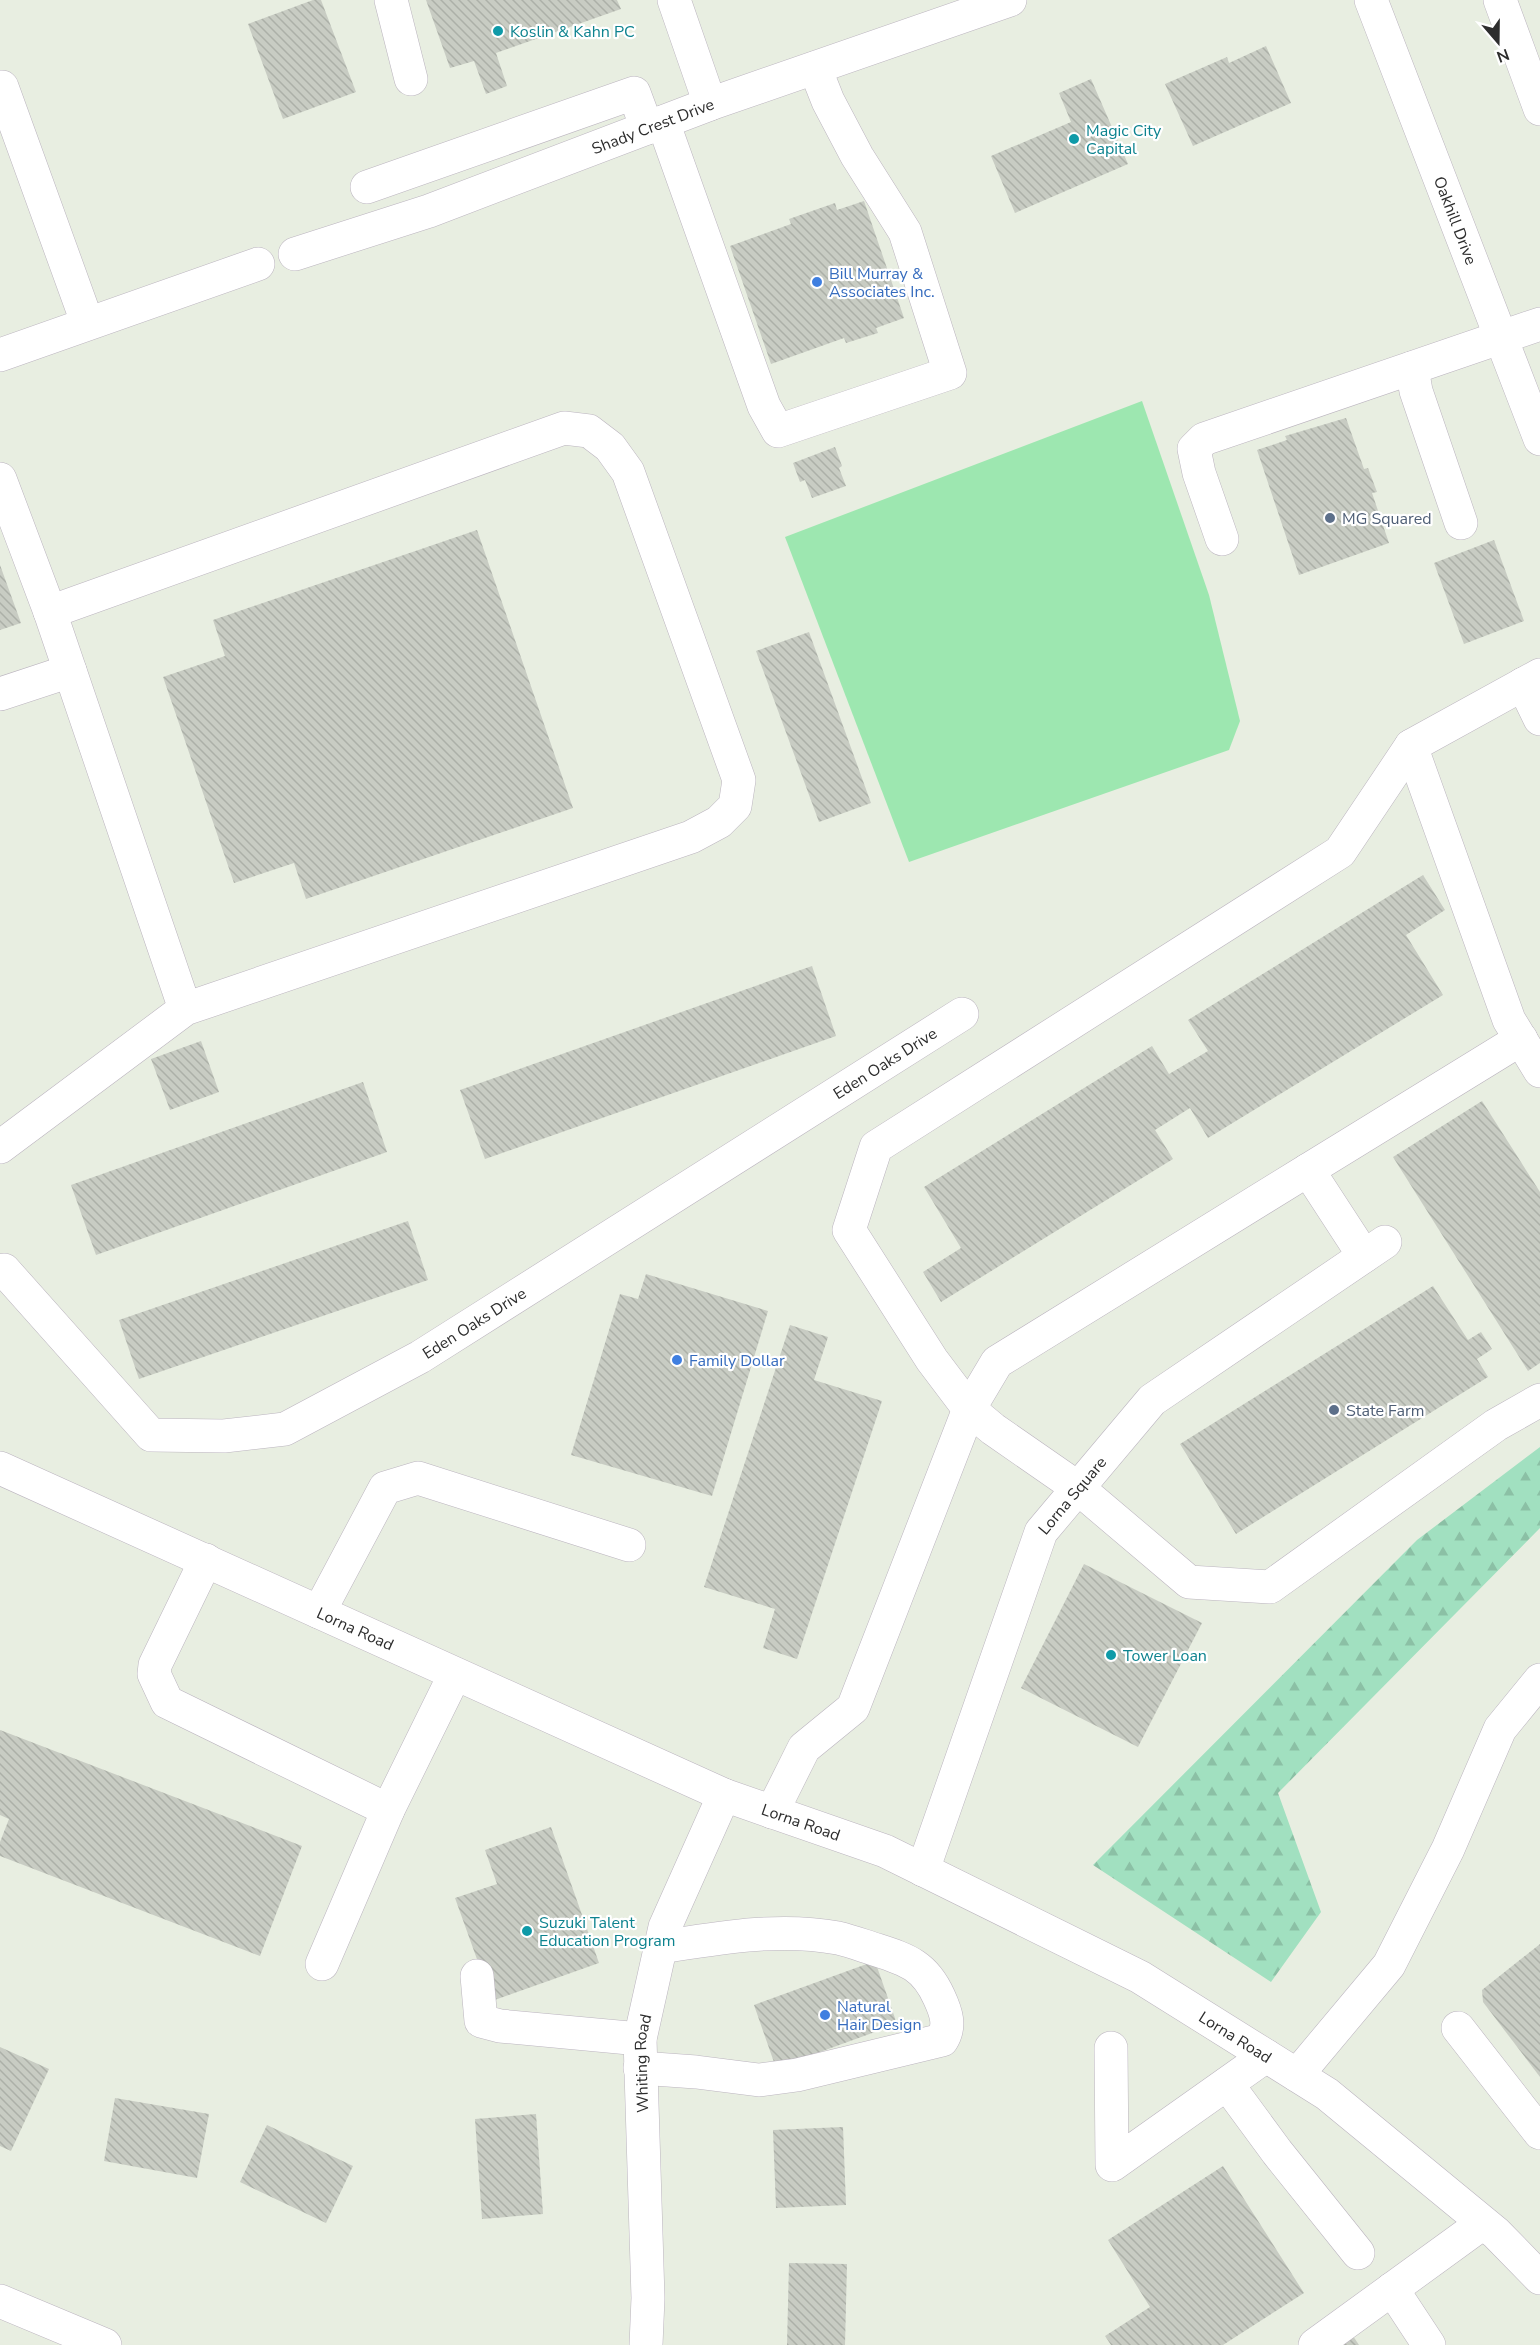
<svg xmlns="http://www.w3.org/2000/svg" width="1540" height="2345" font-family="'Nunito Sans',sans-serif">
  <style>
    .forest { fill: url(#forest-firs) }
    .pitch { fill: #9de7b0 }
    .building { fill: url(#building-back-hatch) }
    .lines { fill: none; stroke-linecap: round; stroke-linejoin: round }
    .minor-casing { stroke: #bbb4bf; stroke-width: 34 }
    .minor { stroke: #fff; stroke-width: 33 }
    .culture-dot { fill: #0f9aa8; stroke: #fff; stroke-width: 2 }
    .shop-dot { fill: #3f7fe0; stroke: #fff; stroke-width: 2 }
    .service-dot { fill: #5c6f8a; stroke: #fff; stroke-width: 2 }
    .labels { text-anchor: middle; stroke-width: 4.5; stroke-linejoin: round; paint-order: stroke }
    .culture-label { font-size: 16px; fill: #0d838f; stroke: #fff; text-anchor: start }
    .street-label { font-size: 16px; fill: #2d2d2d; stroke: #fff }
    .shop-label { font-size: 16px; fill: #366cbe; stroke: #fff; text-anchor: start }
    .service-label { font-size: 16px; fill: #4e5e75; stroke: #fff; text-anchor: start }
  </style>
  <defs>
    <pattern id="forest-firs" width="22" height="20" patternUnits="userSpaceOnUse" patternTransform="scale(1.5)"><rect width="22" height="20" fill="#a1e0c0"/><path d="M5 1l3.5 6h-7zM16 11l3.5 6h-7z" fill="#8bc0a5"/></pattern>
    <pattern id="building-back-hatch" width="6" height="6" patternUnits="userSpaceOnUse" patternTransform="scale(1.5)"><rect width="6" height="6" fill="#c8ccc3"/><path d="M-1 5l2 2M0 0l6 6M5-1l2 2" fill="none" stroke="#acb0a8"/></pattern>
  </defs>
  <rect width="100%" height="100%" fill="#e8eee1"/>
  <path class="forest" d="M1540,1447v81l-262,265 43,119 -50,70 -178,-117 324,-325z"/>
  <path class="pitch" d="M1142,401l67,194 31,126 -11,29 -320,112 -124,-325z"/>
  <g class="building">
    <path d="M313,0h8l35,92 -73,27 -35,-95z"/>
    <path d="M426,0h191l4,9 -125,44 11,33 -21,8 -12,-33 -24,7z"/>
    <path d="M1266,46l25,57 -98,43 -28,-62 62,-27 2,6z"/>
    <path d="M1091,79l37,85 -113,49 -24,-57 80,-34 -12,-29z"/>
    <path d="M864,201l40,117 -28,10 2,5 -32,10 -2,-5 -73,26 -41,-118 61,-22 -2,-5 46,-16 2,7z"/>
    <path d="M1346,418l18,51 4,-1 9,24 -5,1 17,50 -90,32 -42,-125 30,-10 -2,-4z"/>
    <path d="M835,447l7,19 -3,2 7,18 -34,12 -7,-18 -5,2 -7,-19z"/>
    <path d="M477,530l96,278 -267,91 -12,-36 -60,20 -71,-206 62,-21 -12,-36z"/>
    <path d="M1494,540l30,81 -60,23 -30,-81z"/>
    <path d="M0,565l21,58 -21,7z"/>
    <path d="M809,632l62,171 -52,19 -63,-171z"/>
    <path d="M1423,875l22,35 -39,25 37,60 -235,143 -18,-30 -35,22 18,29 -232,143 -18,-30 38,-24 -37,-61 228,-141 17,28 39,-23 -20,-31z"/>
    <path d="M812,966l24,70 -351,123 -25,-69z"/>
    <path d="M201,1041l18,51 -49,18 -19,-51z"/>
    <path d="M363,1082l24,70 -291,103 -25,-70z"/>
    <path d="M1482,1101l58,91v171l-12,8 -135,-214z"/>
    <path d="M408,1221l20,59 -289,99 -20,-59z"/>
    <path d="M646,1274l122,37 -56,185 -141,-41 49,-161 18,5z"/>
    <path d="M1433,1286l35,54 13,-8 11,17 -15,10 11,18 -252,157 -56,-90z"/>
    <path d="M790,1325l38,12 -14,43 68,21 -85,258 -34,-11 12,-39 -71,-22z"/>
    <path d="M1084,1564l118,59 -64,124 -117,-59z"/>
    <path d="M0,1730l302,116 -42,110 -260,-100v-14l9,-23 -9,-4z"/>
    <path d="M551,1827l48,136 -107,38 -37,-103 42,-14 -12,-34z"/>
    <path d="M1540,1944v133l-57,-75 -1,-12z"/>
    <path d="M875,1961l22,63 -121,44 -22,-63z"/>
    <path d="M0,2047l49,22 -38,82 -11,-5z"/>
    <path d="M115,2098l94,16 -12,64 -93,-17z"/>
    <path d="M536,2114l7,100 -61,5 -7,-100z"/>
    <path d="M267,2125l86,41 -27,57 -86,-41z"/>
    <path d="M843,2127l3,78 -70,3 -3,-78z"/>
    <path d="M1223,2166l81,127 -81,52h-112l-6,-9 45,-29 -42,-67z"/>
    <path d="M789,2263l58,1 -2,81h-58z"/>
    <path d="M1353,2336l6,9h-21z"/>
  </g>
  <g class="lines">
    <g class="minor-casing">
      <g id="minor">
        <path d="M391,0l20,79"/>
        <path d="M674,0l36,104"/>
        <path id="s1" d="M1371,0l169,439"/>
        <path d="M1500,0l40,109"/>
        <path d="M0,88l2,-1 85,235"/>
        <path d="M663,122l101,284 14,25 172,-58 -45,-141 -48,-76 -29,-55 -13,-33"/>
        <path d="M367,187l267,-94 13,35"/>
        <path id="s2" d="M295,254l134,-43 281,-107 300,-104"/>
        <path d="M0,355l258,-91"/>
        <path d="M1412,368l4,23 45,132"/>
        <path d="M0,479l50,133"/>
        <path d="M1222,539l-23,-66 -5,-24 10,-10 336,-115"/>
        <path d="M1540,675l-129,71 -71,106 -464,295 -27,83 83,130 37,49 24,20 85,59 111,94 81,5 226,-162 44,-25"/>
        <path d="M1523,684l17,35"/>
        <path d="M0,694l70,-23"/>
        <path d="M1411,746l98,274 31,51"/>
        <path d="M0,1147l185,-138 506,-172 28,-15 16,-16 4,-26 -111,-308 -18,-25 -21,-16 -25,-3 -514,184 135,397"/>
        <path d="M1308,1170l213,-131"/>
        <path id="s3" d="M0,1274l4,-4 147,165 73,1 61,-7 135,-72 542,-343"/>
        <path id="s4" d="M0,1468l724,327 161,56 255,126 187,117 169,139 44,45"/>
        <path d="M206,1560l-51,105 -1,9 13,28 221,108 67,-136"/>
        <path d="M319,1612l66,-124 33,-10 211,67"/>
        <path d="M772,1812l32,-64 49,-40 116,-299 28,-47 311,-192 56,86"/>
        <path id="s5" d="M923,1870l118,-338 111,-132 233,-158"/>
        <path d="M322,1964l66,-154"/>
        <path d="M477,1976l4,45 19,5 140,13"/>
        <path d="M1458,2028l82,105"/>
        <path d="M1111,2048l1,117 154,-109"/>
        <path d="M640,2068l56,4 63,8 38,-5 145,-35c9,-14 4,-28 -3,-43 -14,-31 -31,-37 -62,-47 -13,-4 -26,-9 -39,-12 -59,-11 -119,0 -177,9"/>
        <path d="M1297,2075l92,-110 59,-116 52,-120 40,-49"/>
        <path d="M1227,2084l50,68 81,101"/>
        <path d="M1392,2289l37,56"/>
        <path d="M0,2301l105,44"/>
        <path id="s6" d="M646,2345l2,-47 -8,-259 25,-112 59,-132"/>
        <path d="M1315,2345l168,-122"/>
      </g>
    </g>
    <use href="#minor" class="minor"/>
  </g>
  <g class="culture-dot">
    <circle cx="498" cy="31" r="6"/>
    <circle cx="1074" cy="139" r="6"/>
    <circle cx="1111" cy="1655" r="6"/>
    <circle cx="527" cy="1931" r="6"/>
  </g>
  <g class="shop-dot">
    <circle cx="817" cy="282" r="6"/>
    <circle cx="677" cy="1360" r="6"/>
    <circle cx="825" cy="2015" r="6"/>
  </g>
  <g class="service-dot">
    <circle cx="1330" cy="518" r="6"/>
    <circle cx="1334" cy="1410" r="6"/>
  </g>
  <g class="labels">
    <g class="culture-label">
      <text x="510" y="37">Koslin &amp; Kahn PC</text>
      <text x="1086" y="136">Magic City<tspan x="1086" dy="18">Capital</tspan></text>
      <text x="1123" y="1661">Tower Loan</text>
      <text x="539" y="1928">Suzuki Talent<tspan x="539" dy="18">Education Program</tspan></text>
    </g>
    <g class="street-label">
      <text dy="6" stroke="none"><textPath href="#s2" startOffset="380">Shady Crest Drive</textPath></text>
      <text dy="6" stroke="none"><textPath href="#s1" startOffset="236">Oakhill Drive</textPath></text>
      <text dy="6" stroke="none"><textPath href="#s3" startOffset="1064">Eden Oaks Drive</textPath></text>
      <text dy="6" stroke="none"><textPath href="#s3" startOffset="578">Eden Oaks Drive</textPath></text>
      <text dy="6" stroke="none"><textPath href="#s5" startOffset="406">Lorna Square</textPath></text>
      <text dy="6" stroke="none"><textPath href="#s4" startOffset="390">Lorna Road</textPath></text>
      <text dy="6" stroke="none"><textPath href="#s4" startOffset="876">Lorna Road</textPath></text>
      <text dy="6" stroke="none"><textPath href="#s4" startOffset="1362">Lorna Road</textPath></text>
      <text dy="6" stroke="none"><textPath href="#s6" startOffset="282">Whiting Road</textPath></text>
    </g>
    <g class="shop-label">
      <text x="829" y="279">Bill Murray &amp;<tspan x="829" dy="18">Associates Inc.</tspan></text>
      <text x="689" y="1366">Family Dollar</text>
      <text x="837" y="2012">Natural<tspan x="837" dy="18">Hair Design</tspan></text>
    </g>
    <g class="service-label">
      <text x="1342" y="524">MG Squared</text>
      <text x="1346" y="1416">State Farm</text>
    </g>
  </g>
  <g transform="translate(1498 42) rotate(160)" stroke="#ffffff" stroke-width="4.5" paint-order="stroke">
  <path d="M0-4.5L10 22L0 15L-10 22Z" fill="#2d2d2d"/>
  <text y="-9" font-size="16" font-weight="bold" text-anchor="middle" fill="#2d2d2d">N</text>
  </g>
</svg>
